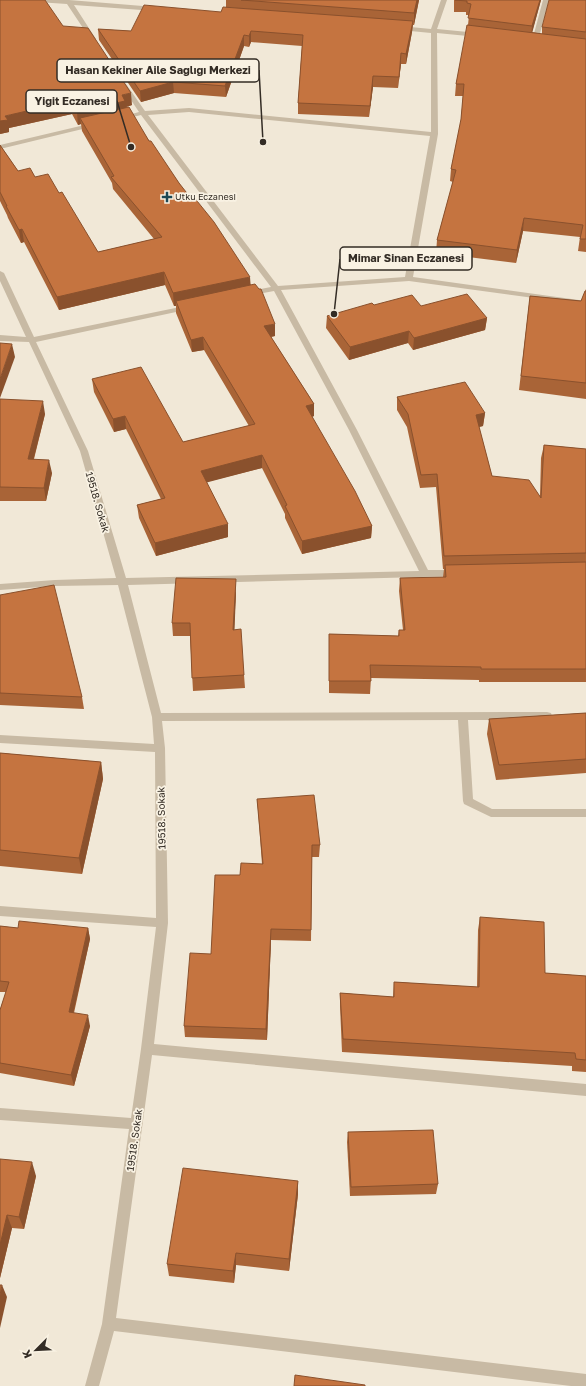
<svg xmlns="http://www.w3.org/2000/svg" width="586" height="1386" font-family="'Golos Text',sans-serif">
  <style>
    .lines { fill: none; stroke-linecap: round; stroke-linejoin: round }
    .minor { fill: #c8baa4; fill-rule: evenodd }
    .wall { fill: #a96437 }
    .shaded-wall { fill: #8a512d }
    .building { fill: #c57440; stroke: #8a512d }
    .poi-dot { fill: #1c4854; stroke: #f9f2e3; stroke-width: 1.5 }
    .labels { text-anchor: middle; stroke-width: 3.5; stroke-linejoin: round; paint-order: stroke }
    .far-poi-label { font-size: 9px; fill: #332c25; stroke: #f9f2e3; text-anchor: start }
    .street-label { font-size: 10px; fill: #332c25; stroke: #f9f2e3 }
    .leader { fill: none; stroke: #332c25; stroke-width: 1.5 }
    .callout-dot { fill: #332c25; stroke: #f9f2e3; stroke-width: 1.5 }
    .callout { fill: #f9f2e3; stroke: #332c25; stroke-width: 1.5 }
    .callout-label { font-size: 11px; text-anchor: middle; font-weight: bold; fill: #332c25 }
  </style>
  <rect width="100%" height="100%" fill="#f1e8d7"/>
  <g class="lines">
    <g class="minor">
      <path d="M34,0h35l86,7 3,2 -3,2 -81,-6 22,34 -3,2 -2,-1 -24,-36 -30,-2z"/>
      <path d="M441,0h6l-10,29 41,4 3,2 -3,2 -41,-4 1,101 -25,143 173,24v4l-177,-24 -128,9 76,140 71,140h30l5,3 -5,3 -330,9 33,128 386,-1 4,1 1,3 -1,3 -4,1h-79l5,79 19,10h94v8h-95l-27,-13 -1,-3 -5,-81 -296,1 3,27 3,175 -14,121 432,40v12l-434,-41 -36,263 470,56v12h-15l-457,-55 -15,55h-14l17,-62 27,-195 -129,-9v-12l131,10 10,-69 15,-122 -156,-11v-10l156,12 -1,-166 -155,-9v-8l154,9 -2,-27 -34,-132 -63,1 -55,4v-6l55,-4 61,-2 -36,-127 -51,-109 -29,-1v-6l26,2 -26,-56v-10l4,2 30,64 156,-32 4,2 -4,2 -154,33 52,109 38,127 293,-7 -70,-141 -75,-139 -26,5 -4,-2 1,-2 26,-5 -130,-172 -20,5 -3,-2 21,-6 -18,-27 3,-2 2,1 19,27 44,-3 242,24v-99l-31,-3 -3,-2 3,-2 31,3zM189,112l241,24 -25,141 -127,9 -130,-171z"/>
      <path d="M543,0h6l-11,41 -3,2 -3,-2z"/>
      <path d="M93,123l2,1v2l-95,23v-4z"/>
    </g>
  </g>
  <g class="wall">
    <path d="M226,0h193l-5,25h-1l-1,7 -6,32h-5l-3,24 -25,-1 -4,30 -71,-3v-11l4,-57 -51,-4 -2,5 -5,-1 -18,51 -52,-4 -33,9 -42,-62 -1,-11 33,2 90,-19 5,-5z"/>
    <path d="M454,0h87l-9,32 10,2v-7l44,-27v252l-8,-1 2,-14 -57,-6 -7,32 -80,-10 1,-13 16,-58 -3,-1 1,-12 10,-48 2,-25h-8l1,-12 12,-59 1,-10h-3v-3h-12z"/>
    <path d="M63,26l69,79 -6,2v1l125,177 24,51 -4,1 43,67v12l-2,1 60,109 -1,12 -69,16 -17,-36v-4l-23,-46 -56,14 22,55 -72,19 -17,-38 -2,-13 24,-6 -35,-70 -12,3 -20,-40 -2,-13 91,63 66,-16 -45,-76 -12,2 -16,-39v-7h-2l-9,-21 -106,25 -35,-68 -3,1 -13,-25 -1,-3 -7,-14v-56l18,26 17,6 24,16 39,59 56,-13 -41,-50 -1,-6 -30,-52 -1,-7 -3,1 -6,-11 -63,14v4l-9,2z"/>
    <path d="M586,289v110l-67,-9 11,-94 51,5z"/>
    <path d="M374,305l47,1 66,12 -2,12 -72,20 -5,-7 -59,17 -23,-32 1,-12z"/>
    <path d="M397,397l88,16 -2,13 -4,1 13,49 48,20 1,-38 3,-13 42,4v233h-107v-2l-108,-2 -1,16 -41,-1v-59l69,2 1,-6h4l-4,-39 1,-13 43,-1 1,-8h-1l-7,-82 -16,1 -13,-61 -10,-17z"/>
    <path d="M0,399l45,15 -11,45 18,14 -6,28h-46z"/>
    <path d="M236,592l-2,38 10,45 1,13 -52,3 -3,-55h-17l-1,-13z"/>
    <path d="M0,595l82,102 2,12 -84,-4z"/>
    <path d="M586,713v60l-90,7 -9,-46 2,-15z"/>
    <path d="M0,753l101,9 2,17 -21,95 -82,-8z"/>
    <path d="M257,799l63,46 -1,12h-7l-1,84 -40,-1 -4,100 -82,-3 -1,-11 56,-151 22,-11 -4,-53z"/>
    <path d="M480,917l65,56 41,3v96l-14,-1v-5l-230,-14 -2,-46v-13l53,4 1,-15 83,5 1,-57z"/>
    <path d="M0,926l18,2h70l2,11 -16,74 16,13 -16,60 -74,-13v-63l6,-18h-6z"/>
    <path d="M348,1132l90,52 -2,10 -86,2 -3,-54z"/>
    <path d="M0,1159l36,17 -12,53 -12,-1 -12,50z"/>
    <path d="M298,1181v13l-9,77 -53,-6 -2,18 -65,-7 -2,-12z"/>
  </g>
  <g class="shaded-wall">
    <path d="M417,0h2l-5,25v-12z"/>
    <path d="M540,0h1l-10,37 1,-11z"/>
    <path d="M413,21l-1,11 -6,32v-10z"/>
    <path d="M251,31v11l-2,5v-11z"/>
    <path d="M244,35v11l-18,51 -1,-11z"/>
    <path d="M401,53v11l-3,24 1,-11z"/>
    <path d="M373,76v11l-4,30 1,-11z"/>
    <path d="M173,82l1,11 -33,9 -1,-11z"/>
    <path d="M131,93l1,12 -6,2v7l-46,4 1,6 -3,1 -1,-13 45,-17z"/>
    <path d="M71,101l1,13 -63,14v4l-9,2v-13l5,-5z"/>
    <path d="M524,218l-1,13 -7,32 1,-13z"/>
    <path d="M22,229l2,13 -3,1 -2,-13z"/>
    <path d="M164,272l1,13 -106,25 -2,-13z"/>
    <path d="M250,277l1,13 -75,11v5h-2l-1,-13z"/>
    <path d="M487,318l-2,12 -72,20 1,-12z"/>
    <path d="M275,324v12l-11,2v-12z"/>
    <path d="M409,331l-1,12 -59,17 1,-13z"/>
    <path d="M203,337l1,13 -12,2 -1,-12z"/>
    <path d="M12,344l3,13 -15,41v-19z"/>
    <path d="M43,401l2,13 -15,59 -2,-14z"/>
    <path d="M314,404v12l-8,2v-12z"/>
    <path d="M485,413l-2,13 -9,2 2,-13z"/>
    <path d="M125,416l1,13 -12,3 -1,-13z"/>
    <path d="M262,455v13l-61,16v-13z"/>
    <path d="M49,460l3,13 -6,28 -2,-13z"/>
    <path d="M228,524v13l-72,19 -1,-13z"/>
    <path d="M372,526l-1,12 -69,16v-13z"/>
    <path d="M236,579v13l-2,50 -1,-12z"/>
    <path d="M101,762l2,17 -21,95 -3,-16z"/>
    <path d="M88,928l2,11 -19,84 -2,-11z"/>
    <path d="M271,929v11l-4,100 -1,-11z"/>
    <path d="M88,1015l2,11 -16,60 -3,-11z"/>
    <path d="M32,1162l4,14 -12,53 -5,-12z"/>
    <path d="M298,1181v13l-9,77v-12z"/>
    <path d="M7,1215l5,13 -12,50v-33z"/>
    <path d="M236,1253v12l-2,18 -1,-12z"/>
    <path d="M2,1285l5,12 -7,31v-33z"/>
  </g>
  <g class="building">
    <path d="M0,0h45l18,26 25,2 43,65 -9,2 3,6 -48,11 -6,-11 -66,15 3,4 -8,1z"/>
    <path d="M241,0h176l-3,13z"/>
    <path d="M455,0h85l-8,26 -64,-8 3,-14 -4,-1v-2z"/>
    <path d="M549,0h37v32l-44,-5z"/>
    <path d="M144,5l77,7 2,-5 190,14 -7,33 -5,-1 -2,24 -26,-1 -3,30 -72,-3 5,-68 -52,-4 -2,5 -5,-1 -19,51 -52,-4 -33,9 -42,-62 33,2z"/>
    <path d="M467,25l119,14v200h-6l3,-14 -59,-7 -7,32 -80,-10 19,-70 -5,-1 10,-50 3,-35h-8z"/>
    <path d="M129,107l20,34h2l28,42 11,14 3,-1 21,26 36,55 -77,16 -9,-21 -107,25 -35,-68 -3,1 -13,-24h1l-7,-14v-47l18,26 12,-3 5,9 13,-3 11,19 3,-1 36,60 64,-15 -51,-60 3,-1 -34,-58z"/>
    <path d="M255,284l4,5h2l14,35 -11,2 50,78 -8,2 49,85 17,35 -70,15 -17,-35 2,-1 -25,-50 -61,16 27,53 -73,19 -18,-38 28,-7 -40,-82 -12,3 -21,-40 49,-12 42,75 72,-18 -52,-87 -12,3 -15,-39z"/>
    <path d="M585,291h1v92l-65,-7 9,-80 51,5z"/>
    <path d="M467,294l20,24 -73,20 -5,-7 -59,16 -23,-31 45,-13 2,2 38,-10 9,11z"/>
    <path d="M0,343l12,1 -12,35z"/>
    <path d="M465,382l20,31 -9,2 16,61 37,4 12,18 3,-53 42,4v104l-142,3 -7,-82 -16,1 -13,-61 -11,-17z"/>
    <path d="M0,399l43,2 -15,58 21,1 -5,28 -44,-1z"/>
    <path d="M586,562v107h-105v-2l-111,-2 1,16h-42v-47l70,2v-6h6l-5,-52 46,-1 -1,-12z"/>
    <path d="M176,578l60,1 -3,51 8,-1 3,46 -52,3 -2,-55h-18z"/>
    <path d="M54,585l28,112 -82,-4v-98z"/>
    <path d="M586,713v46l-87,6 -10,-46z"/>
    <path d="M0,753l101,9 -22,96 -79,-8z"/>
    <path d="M314,795l6,50h-8l-1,85 -40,-1 -5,100 -82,-3 6,-73 21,1 4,-79h25l1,-12 22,1 -6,-65z"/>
    <path d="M480,917l64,5 1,51 41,3v84l-10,-1 -1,-6 -232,-14 -3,-46 54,4v-15l85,5z"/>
    <path d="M19,921l69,7 -19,84 19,3 -17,60 -71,-12v-53l9,-28 -9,-1v-55l18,2z"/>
    <path d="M433,1130l5,54 -87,3 -3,-55z"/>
    <path d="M0,1159l32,3 -13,55 -12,-2 -7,30z"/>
    <path d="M183,1168l115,13 -9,78 -53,-6 -3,18 -66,-7z"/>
    <path d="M0,1285h2l-2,10z"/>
    <path d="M295,1375l70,10v1h-71z"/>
  </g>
  <path class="poi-dot" d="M165 191h4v4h4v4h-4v4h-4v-4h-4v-4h4z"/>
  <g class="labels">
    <g class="far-poi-label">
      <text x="175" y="200">Utku Eczanesi</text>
    </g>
    <g class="street-label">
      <text transform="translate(98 502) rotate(74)" y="4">19518. Sokak</text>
      <text transform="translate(161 818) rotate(-91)" y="4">19518. Sokak</text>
      <text transform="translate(134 1140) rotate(-82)" y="4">19518. Sokak</text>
    </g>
  </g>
  <path class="leader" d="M263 142L259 70M131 147L117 101M334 314L340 259"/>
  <g class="callout-dot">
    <circle cx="263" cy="142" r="4"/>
    <circle cx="131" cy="147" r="4"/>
    <circle cx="334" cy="314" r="4"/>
  </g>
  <g class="callout">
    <rect x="57" y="59" width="202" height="23" rx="4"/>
    <rect x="26" y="90" width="91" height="23" rx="4"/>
    <rect x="340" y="247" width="132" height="23" rx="4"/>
  </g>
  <g class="callout-label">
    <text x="158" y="74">Hasan Kekiner Aile Sağlığı Merkezi</text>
    <text x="72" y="105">Yiğit Eczanesi</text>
    <text x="406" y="262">Mimar Sinan Eczanesi</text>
  </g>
  <g transform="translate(36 1350) rotate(246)" stroke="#f9f2e3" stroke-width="3" paint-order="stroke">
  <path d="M0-3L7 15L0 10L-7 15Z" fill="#332c25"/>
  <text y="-6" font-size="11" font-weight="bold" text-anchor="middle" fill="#332c25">K</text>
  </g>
</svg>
